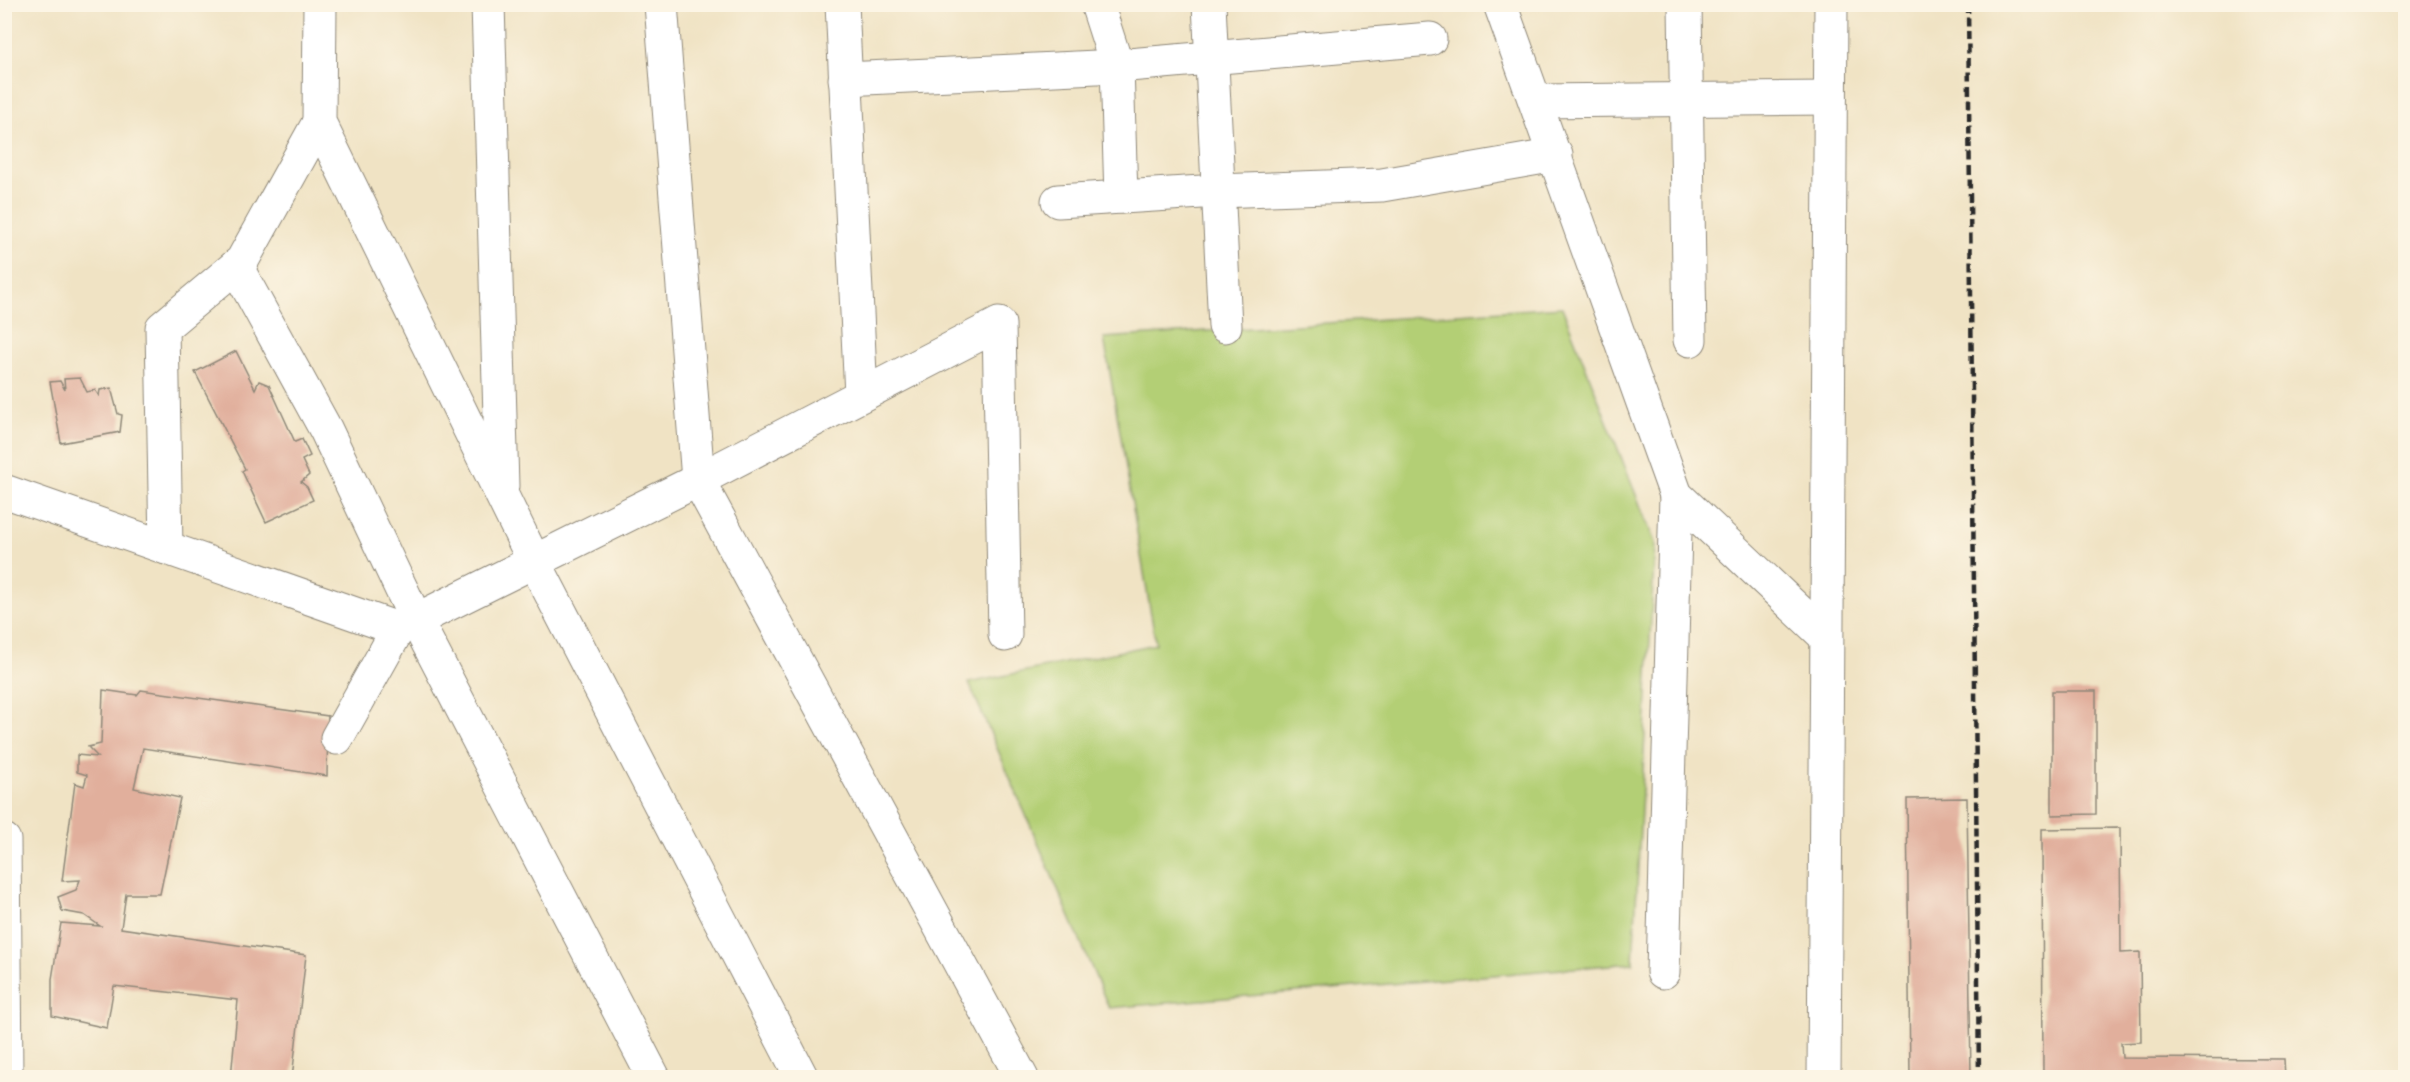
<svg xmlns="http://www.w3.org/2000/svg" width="2410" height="1082" font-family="'IM FELL Great Primer',serif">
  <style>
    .green { fill: #b3cf75; stroke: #6f7d50; stroke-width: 1.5 }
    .building { fill: #e1af9c }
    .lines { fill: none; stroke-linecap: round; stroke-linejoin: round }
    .minor-casing { stroke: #8e8778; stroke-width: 35 }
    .tertiary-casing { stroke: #8e8778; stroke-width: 35 }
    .minor { stroke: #fff; stroke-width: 33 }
    .tertiary { stroke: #fff; stroke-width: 33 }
    .rail { stroke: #2b2b2b; stroke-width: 4.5; stroke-dasharray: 9 4.5; stroke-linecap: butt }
  </style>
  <rect width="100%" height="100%" fill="#fcf5e5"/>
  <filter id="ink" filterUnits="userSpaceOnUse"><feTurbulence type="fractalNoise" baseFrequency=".0167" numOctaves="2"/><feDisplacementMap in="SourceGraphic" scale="12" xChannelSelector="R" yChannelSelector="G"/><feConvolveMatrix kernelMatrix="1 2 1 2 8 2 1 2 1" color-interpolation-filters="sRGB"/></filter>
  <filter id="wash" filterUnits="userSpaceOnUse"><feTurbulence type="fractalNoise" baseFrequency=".008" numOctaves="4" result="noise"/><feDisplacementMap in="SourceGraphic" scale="24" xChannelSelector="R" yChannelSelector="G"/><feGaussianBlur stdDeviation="1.35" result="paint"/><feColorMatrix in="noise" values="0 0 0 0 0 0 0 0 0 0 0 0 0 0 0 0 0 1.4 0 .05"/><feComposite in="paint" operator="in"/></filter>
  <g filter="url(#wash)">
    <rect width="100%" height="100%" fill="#f0e3c4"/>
    <path class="green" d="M1562,307l93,236 -22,420 -524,45 -140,-325 187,-39 -52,-306z"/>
    <g id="blocks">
      <g class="building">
        <path d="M236,351l19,38 4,-8 10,4 26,57 7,-3 8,17 -8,4 7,15 -8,7 6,5 6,13 -47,22 -24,-51 3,-2 -50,-97z"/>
        <path d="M80,378l7,14 8,-2 4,6 1,-6 11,-2 7,26 4,1 -2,17 -59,11 -11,-61 10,-1 5,9 -1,-11z"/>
        <path d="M103,690l34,5 4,-5 187,26 -1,60 -184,-28 -9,40 46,10 -20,96h-34l-5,34 185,27 -14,123h-61l7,-78 -124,-14 -7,42 -55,-12v-37l9,-56 39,3 -16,-11 -22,-4 -4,-14 18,-7 4,-10 -18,1 13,-98 9,3 3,-11 -10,-3v-17l21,2 -10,-10 13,-3z"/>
        <path d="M2052,691h44v123l-44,1z"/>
        <path d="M1967,798l4,280h-61l-3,-279z"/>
        <path d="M2120,828l1,125 19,-1 1,90 -20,1 1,15 162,1 1,19h-242l-1,-249z"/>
      </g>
    </g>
  </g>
  <g filter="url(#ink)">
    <use href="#blocks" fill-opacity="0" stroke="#8e8778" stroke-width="1.5"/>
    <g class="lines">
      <g class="minor-casing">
        <g id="minor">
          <path d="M320,4l-1,118 215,439 268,517"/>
          <path d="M488,4l14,482"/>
          <path d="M842,4l19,391"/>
          <path d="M1097,4l20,62 4,131"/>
          <path d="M1209,4l16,322"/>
          <path d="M1500,4l176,491 150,142"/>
          <path d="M1685,4l5,336"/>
          <path d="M845,79l272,-13 313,-27"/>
          <path d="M1536,101l294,-3"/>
          <path d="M1058,201l160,-10 164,-6 174,-30"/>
          <path d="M236,266l90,164 90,190 238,458"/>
          <path d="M698,480l301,-156 6,311"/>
          <path d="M166,548l-4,-220 80,-67 77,-139"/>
          <path d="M337,738l61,-109"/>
          <path d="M4,840l2,238"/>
          <path d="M1663,972l13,-477"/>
          <path d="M1824,1078l7,-1074"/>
        </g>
      </g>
      <g class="tertiary-casing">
        <g id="tertiary">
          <path d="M661,4l37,476 324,598"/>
          <path d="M4,491l394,138 300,-149"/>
        </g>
      </g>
      <use href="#minor" class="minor"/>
      <use href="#tertiary" class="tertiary"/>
      <path class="rail" d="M1968,4l11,1074"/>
    </g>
  </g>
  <rect width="2410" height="1082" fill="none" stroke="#fcf5e5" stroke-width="24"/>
</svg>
